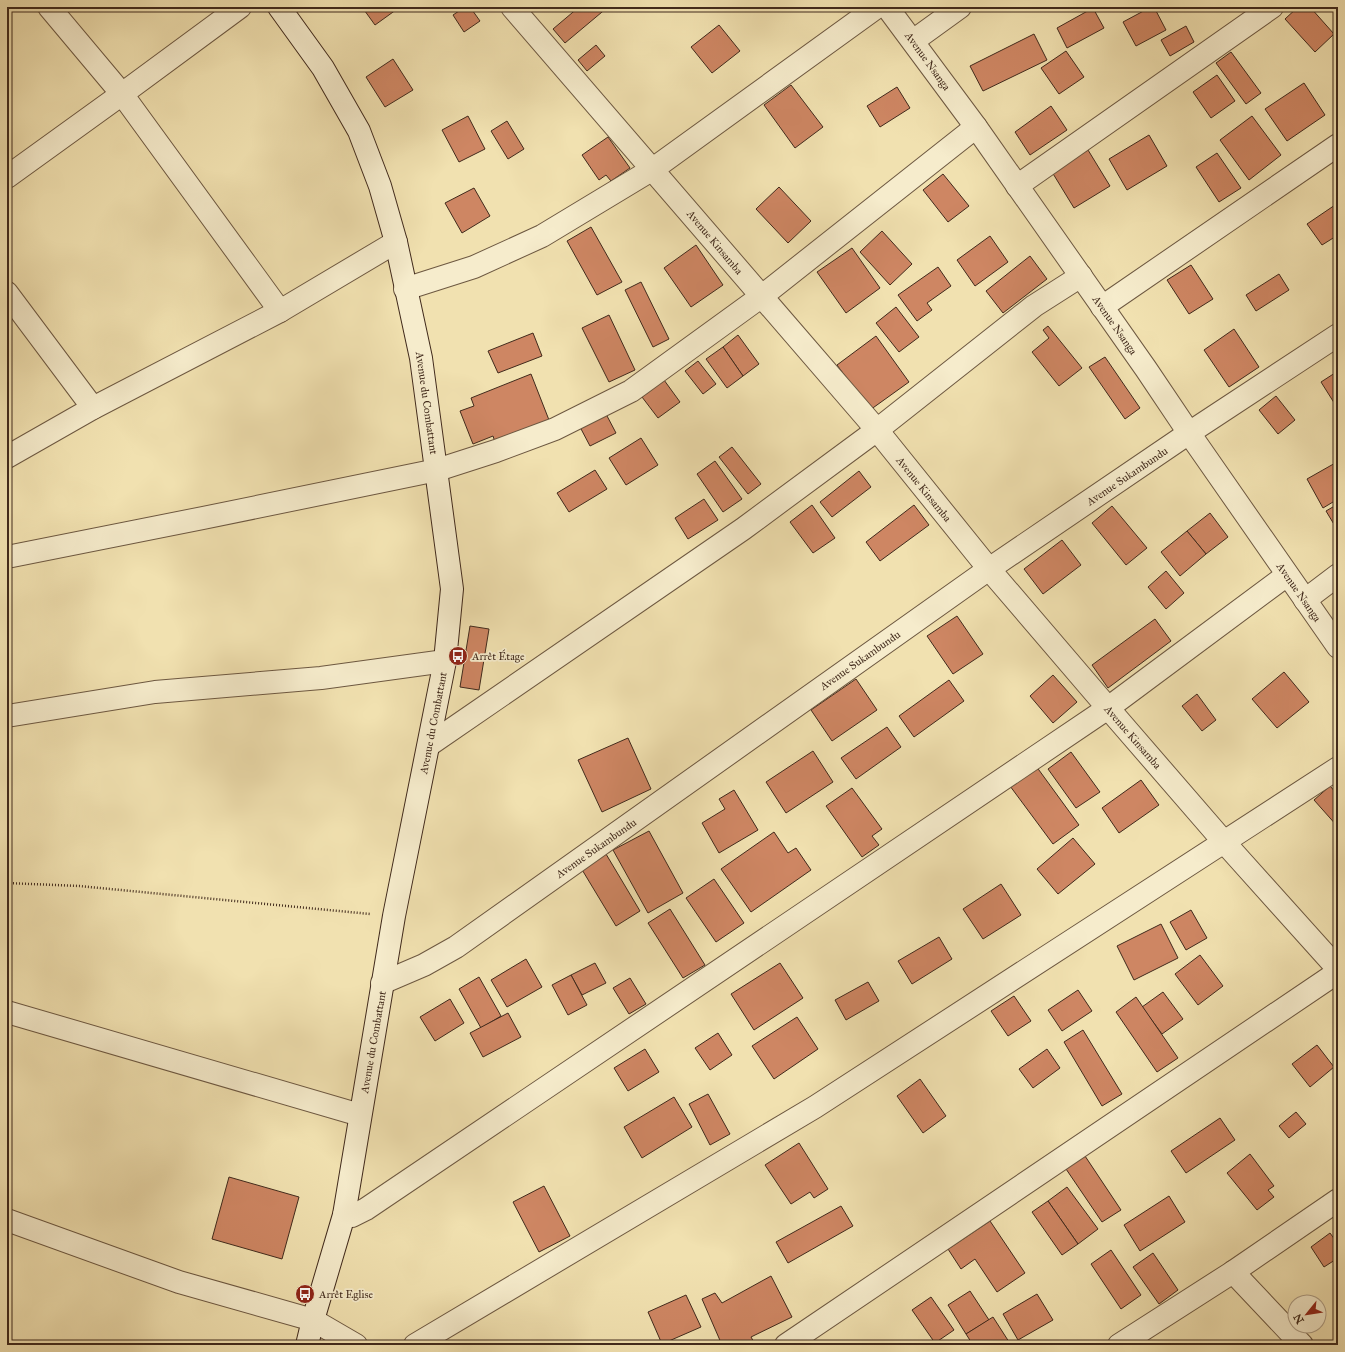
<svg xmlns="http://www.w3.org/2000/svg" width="1345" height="1352" font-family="'IM FELL Great Primer',serif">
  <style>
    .building { fill: #ce8663; stroke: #412a1c }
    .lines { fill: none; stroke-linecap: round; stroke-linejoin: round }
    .street-casing { stroke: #6d5841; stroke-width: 24 }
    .secondary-casing { stroke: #412a1c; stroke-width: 24 }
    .path { stroke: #412a1c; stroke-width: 2.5; stroke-dasharray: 1 2; stroke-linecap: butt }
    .street { stroke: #f6eccc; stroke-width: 22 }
    .secondary { stroke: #f6eccc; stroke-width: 22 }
    .labels { text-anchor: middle; stroke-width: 3.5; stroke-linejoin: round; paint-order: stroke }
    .street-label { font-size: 11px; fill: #412a1c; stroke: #f6eccc }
    .poi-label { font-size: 11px; fill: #412a1c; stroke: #f6eccc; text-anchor: start }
  </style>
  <rect width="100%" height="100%" fill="#f1e1b0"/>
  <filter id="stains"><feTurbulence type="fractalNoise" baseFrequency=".005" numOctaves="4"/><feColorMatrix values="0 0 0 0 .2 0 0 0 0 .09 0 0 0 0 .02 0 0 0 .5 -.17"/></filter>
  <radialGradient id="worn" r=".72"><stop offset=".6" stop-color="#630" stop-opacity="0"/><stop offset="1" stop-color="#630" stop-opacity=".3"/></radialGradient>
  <g class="building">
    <path d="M362,7h38l-25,18z"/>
    <path d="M465,7h5l10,14 -16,11 -11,-17z"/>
    <path d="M579,7h29l-43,36 -12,-14z"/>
    <path d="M1151,7h3l12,23 -30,16 -13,-24z"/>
    <path d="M1298,7h12l24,27 -19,18 -30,-33z"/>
    <path d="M1093,8l11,20 -37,20 -10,-20z"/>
    <path d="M719,25l21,26 -28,22 -21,-26z"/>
    <path d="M1186,26l8,16 -24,14 -9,-16z"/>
    <path d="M1034,34l13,26 -64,31 -13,-25z"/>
    <path d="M596,45l9,11 -18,15 -9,-11z"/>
    <path d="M1066,51l18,26 -25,17 -18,-26z"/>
    <path d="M1231,52l30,41 -15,11 -30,-41z"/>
    <path d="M393,59l20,31 -28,17 -19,-30z"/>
    <path d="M1217,75l18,26 -24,17 -18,-26z"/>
    <path d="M1304,83l21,32 -38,26 -22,-32z"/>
    <path d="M791,85l32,42 -28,21 -31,-43z"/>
    <path d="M897,87l13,21 -30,19 -13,-21z"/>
    <path d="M1051,106l16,24 -37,25 -15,-23z"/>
    <path d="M468,116l17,33 -26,13 -17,-32z"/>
    <path d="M1252,116l29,39 -32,25 -29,-40z"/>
    <path d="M507,121l17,28 -16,10 -17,-28z"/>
    <path d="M1149,135l18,31 -40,24 -18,-31z"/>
    <path d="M608,137l22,31 -19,13 -5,-6 -7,5 -17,-25z"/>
    <path d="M1088,150l22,36 -36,22 -22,-36z"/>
    <path d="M1217,153l24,35 -22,14 -23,-35z"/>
    <path d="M943,174l26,32 -21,16 -25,-32z"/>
    <path d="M779,187l32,34 -23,22 -32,-34z"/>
    <path d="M474,188l16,28 -28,17 -17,-30z"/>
    <path d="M1338,203v32l-16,10 -15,-21z"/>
    <path d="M591,227l31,55 -25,13 -30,-54z"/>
    <path d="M882,231l30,33 -22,21 -30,-33z"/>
    <path d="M990,236l18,26 -33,24 -18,-26z"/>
    <path d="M696,245l27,40 -32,22 -27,-39z"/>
    <path d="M852,248l28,40 -34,25 -29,-41z"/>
    <path d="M1030,256l17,23 -44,34 -17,-22z"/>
    <path d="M1191,265l22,34 -24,15 -22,-34z"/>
    <path d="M938,267l13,19 -24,17 5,7 -15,11 -19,-26z"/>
    <path d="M1279,274l10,16 -33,21 -10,-16z"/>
    <path d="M641,282l28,57 -16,8 -28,-57z"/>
    <path d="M896,307l23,30 -20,15 -23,-29z"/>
    <path d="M609,315l26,55 -26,12 -27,-54z"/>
    <path d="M1048,326l34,42 -23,18 -27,-34 17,-14 -6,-8z"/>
    <path d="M1234,329l25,38 -30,20 -25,-37z"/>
    <path d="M533,333l9,23 -44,17 -10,-22z"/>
    <path d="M738,335l21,29 -16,12 -20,-29z"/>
    <path d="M876,336l33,46 -39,28 -33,-45z"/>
    <path d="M723,347l20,29 -16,12 -21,-29z"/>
    <path d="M1105,357l35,51 -15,11 -36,-52z"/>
    <path d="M698,361l18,23 -13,10 -18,-23z"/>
    <path d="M1338,371v38l-17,-27z"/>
    <path d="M531,374l18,46 -54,22 -2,-6 -20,8 -13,-33 14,-5 -3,-8z"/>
    <path d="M664,380l16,22 -22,16 -16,-21z"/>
    <path d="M1276,396l19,24 -17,14 -19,-24z"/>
    <path d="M606,414l10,19 -26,13 -10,-19z"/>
    <path d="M641,438l17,27 -32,20 -17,-27z"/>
    <path d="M732,447l29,37 -13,10 -29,-37z"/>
    <path d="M715,461l27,38 -19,13 -26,-38z"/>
    <path d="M1337,462l1,2v35l-15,9 -16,-29z"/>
    <path d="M595,470l12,19 -38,23 -12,-19z"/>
    <path d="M859,471l12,16 -39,30 -12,-15z"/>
    <path d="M704,499l14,21 -30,19 -13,-21z"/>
    <path d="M1338,504v27l-12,-20z"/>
    <path d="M812,505l23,33 -22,15 -23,-31z"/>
    <path d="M914,505l15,20 -49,36 -14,-19z"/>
    <path d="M1112,506l35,42 -21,17 -34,-42z"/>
    <path d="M1210,513l18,24 -22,17 -19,-23z"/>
    <path d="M1187,531l19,23 -26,22 -19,-24z"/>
    <path d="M1062,540l19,25 -38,29 -19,-25z"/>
    <path d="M1166,571l18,22 -18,16 -18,-22z"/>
    <path d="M957,616l26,38 -30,20 -26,-38z"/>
    <path d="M1155,619l16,22 -63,47 -16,-23z"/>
    <path d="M470,626l19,3 -10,61 -19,-3z"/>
    <path d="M1284,672l25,30 -32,26 -25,-29z"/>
    <path d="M1053,675l24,27 -24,21 -23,-27z"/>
    <path d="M856,679l21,31 -45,31 -21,-31z"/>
    <path d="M949,680l15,21 -50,36 -15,-21z"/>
    <path d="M1197,694l19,26 -14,11 -20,-25z"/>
    <path d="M887,727l14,20 -45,32 -15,-21z"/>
    <path d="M628,738l23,51 -49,23 -24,-52z"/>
    <path d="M813,751l20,31 -47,31 -20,-31z"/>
    <path d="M1071,752l29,40 -24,16 -28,-39z"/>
    <path d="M1036,766l43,59 -26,19 -43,-58z"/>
    <path d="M1141,780l18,25 -40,28 -17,-25z"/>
    <path d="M1330,786l8,9v32l-24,-27z"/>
    <path d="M852,788l30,41 -10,7 7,9 -17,12 -36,-51z"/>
    <path d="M734,790l24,40 -39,23 -17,-30 23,-14 -6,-10z"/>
    <path d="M649,831l34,62 -35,20 -35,-63z"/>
    <path d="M774,832l14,21 8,-5 15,22 -60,42 -30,-43z"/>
    <path d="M1073,838l22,26 -37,30 -21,-25z"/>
    <path d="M606,854l34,57 -24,15 -35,-58z"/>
    <path d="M714,879l30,44 -28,19 -30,-44z"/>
    <path d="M1001,884l20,31 -38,24 -20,-30z"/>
    <path d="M670,909l35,56 -22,13 -35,-55z"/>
    <path d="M1191,910l16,28 -21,12 -16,-28z"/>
    <path d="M1161,924l17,34 -44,22 -17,-34z"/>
    <path d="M939,937l13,22 -40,25 -14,-23z"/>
    <path d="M1200,955l23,31 -25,19 -23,-31z"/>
    <path d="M526,959l16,28 -35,20 -16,-27z"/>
    <path d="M595,963l11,20 -24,12 -11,-20z"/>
    <path d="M780,963l23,35 -49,32 -23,-36z"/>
    <path d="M571,975l16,30 -19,10 -16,-30z"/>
    <path d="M479,977l22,39 -20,12 -22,-39z"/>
    <path d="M630,978l16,26 -17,10 -16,-26z"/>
    <path d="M868,982l11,19 -33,19 -11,-20z"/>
    <path d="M1078,990l14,21 -30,20 -14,-21z"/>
    <path d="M1163,992l20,27 -21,15 -20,-27z"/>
    <path d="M1014,996l17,25 -23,15 -17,-25z"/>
    <path d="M1136,997l42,61 -21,14 -41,-60z"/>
    <path d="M450,999l14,24 -29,18 -15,-24z"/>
    <path d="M508,1013l13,24 -38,20 -13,-24z"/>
    <path d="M797,1017l21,32 -44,30 -22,-33z"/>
    <path d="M1083,1030l39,64 -20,12 -38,-64z"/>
    <path d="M718,1033l14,22 -22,15 -15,-22z"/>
    <path d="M1317,1045l17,22 -24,20 -18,-23z"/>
    <path d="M645,1049l14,23 -31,19 -14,-23z"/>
    <path d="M1047,1049l13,19 -27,20 -14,-19z"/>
    <path d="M920,1079l26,37 -23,17 -26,-37z"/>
    <path d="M708,1094l22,40 -20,11 -21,-41z"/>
    <path d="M674,1097l18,30 -50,31 -18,-31z"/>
    <path d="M1296,1112l10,12 -17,14 -10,-12z"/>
    <path d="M1220,1118l15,22 -49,33 -15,-22z"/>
    <path d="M799,1143l29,46 -14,9 -4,-6 -19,12 -26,-39z"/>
    <path d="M1083,1153l38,57 -19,12 -38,-56z"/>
    <path d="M1250,1154l24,32 -6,4 6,7 -17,13 -30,-37z"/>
    <path d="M229,1177l70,20 -17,62 -70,-20z"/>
    <path d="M544,1186l26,50 -31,16 -26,-50z"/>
    <path d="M1067,1187l31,42 -20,15 -30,-43z"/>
    <path d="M1169,1196l16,26 -45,29 -16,-26z"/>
    <path d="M1048,1201l30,43 -16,11 -30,-43z"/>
    <path d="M841,1206l12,20 -65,37 -12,-21z"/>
    <path d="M990,1221l35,52 -28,19 -22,-33 -14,10 -13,-20z"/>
    <path d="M1330,1233l8,11v14l-14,9 -13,-20z"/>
    <path d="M1111,1250l30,45 -20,14 -30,-45z"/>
    <path d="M1153,1253l25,37 -19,14 -26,-37z"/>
    <path d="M771,1276l21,41 -41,20 4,7 -3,1h-30l-20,-46 13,-6 7,10z"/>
    <path d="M970,1291l19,29 -23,14 -18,-29z"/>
    <path d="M1037,1294l16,26 -35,20 -15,-26z"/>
    <path d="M686,1295l15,32 -39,17 -14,-32z"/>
    <path d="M931,1297l23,33 -19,13 -23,-33z"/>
    <path d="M993,1317l18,28h-38l-7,-11z"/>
  </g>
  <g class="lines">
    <g class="street-casing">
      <g id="street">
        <path d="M49,7l73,87 158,217"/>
        <path d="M512,7l365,423 112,139 119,139 116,134 114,127"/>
        <path d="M887,7l89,120 170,242 43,64 149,214"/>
        <path d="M913,41l47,-34"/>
        <path d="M7,177l115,-83 118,-87"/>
        <path d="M1017,186l255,-179"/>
        <path d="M405,289l69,-22 68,-31 111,-67 224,-162"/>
        <path d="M7,293l86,115"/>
        <path d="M1102,307l236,-162"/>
        <path d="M7,457l86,-49 187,-97 116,-69"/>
        <path d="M7,557l196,-39 234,-48 59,-19 59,-22 76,-38 131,-95 214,-169"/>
        <path d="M1305,600l33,-25"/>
        <path d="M7,716l148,-24 166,-14 124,-17"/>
        <path d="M429,745l314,-216 134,-99 157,-124 47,-30"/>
        <path d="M382,983l42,-18 32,-18 533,-378 200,-136 149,-98"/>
        <path d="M7,1012l353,103"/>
        <path d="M344,1215l8,1 14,-7 742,-501 179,-133"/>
        <path d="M7,1220l172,62 134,38 43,25"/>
        <path d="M1233,1272l69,73"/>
        <path d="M415,1345l400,-238 523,-339"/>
        <path d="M786,1345l552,-373"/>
        <path d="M1119,1345l114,-73 105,-72"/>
      </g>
    </g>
    <g class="secondary-casing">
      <path id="secondary" d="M279,7l44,61 36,63 21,55 16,56 25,116 31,231 -7,72 -51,255 -50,299 -31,105 -6,25"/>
    </g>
    <path class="path" d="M7,883l72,3 291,28"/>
    <use href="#street" class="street"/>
    <use href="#secondary" class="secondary"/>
  </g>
  <defs>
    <g id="bus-disc" transform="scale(1)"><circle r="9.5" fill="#8f2418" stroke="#f6eccc"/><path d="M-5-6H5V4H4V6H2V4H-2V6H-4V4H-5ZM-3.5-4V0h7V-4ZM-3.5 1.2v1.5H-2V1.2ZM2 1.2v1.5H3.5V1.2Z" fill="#fff"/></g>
  </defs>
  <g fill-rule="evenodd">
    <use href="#bus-disc" x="458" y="656"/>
    <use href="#bus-disc" x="305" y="1294"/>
  </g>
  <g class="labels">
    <g class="street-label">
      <text transform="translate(928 61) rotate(54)" y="4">Avenue Nsanga</text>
      <text transform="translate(715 242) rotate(50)" y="4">Avenue Kinsamba</text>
      <text transform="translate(1115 325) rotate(55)" y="4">Avenue Nsanga</text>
      <text transform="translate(427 403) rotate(82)" y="4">Avenue du Combattant</text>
      <text transform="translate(1127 476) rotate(-34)" y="4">Avenue Sukambundu</text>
      <text transform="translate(924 489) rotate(51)" y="4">Avenue Kinsamba</text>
      <text transform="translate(1299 592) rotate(55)" y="4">Avenue Nsanga</text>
      <text transform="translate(860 660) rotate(-35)" y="4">Avenue Sukambundu</text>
      <text transform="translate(433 723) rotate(-79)" y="4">Avenue du Combattant</text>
      <text transform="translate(1133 737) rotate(49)" y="4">Avenue Kinsamba</text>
      <text transform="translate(596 848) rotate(-35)" y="4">Avenue Sukambundu</text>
      <text transform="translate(373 1042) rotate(-80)" y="4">Avenue du Combattant</text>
    </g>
    <g class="poi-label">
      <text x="472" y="660">Arrêt Étage</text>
      <text x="319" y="1298">Arrêt Eglise</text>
    </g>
  </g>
  <rect width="1345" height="1352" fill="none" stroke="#f1e1b0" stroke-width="24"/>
  <rect x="8" y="8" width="1329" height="1336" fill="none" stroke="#412a1c" stroke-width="2"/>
  <rect x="12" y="12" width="1321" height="1328" fill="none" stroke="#412a1c"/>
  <g transform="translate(1307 1314) rotate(240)"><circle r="19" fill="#f6eccc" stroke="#ae9e86"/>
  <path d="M0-3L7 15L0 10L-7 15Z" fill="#8f2418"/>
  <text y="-6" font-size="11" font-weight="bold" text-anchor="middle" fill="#412a1c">N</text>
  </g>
  <rect width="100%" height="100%" filter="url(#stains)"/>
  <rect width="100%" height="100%" fill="url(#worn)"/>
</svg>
